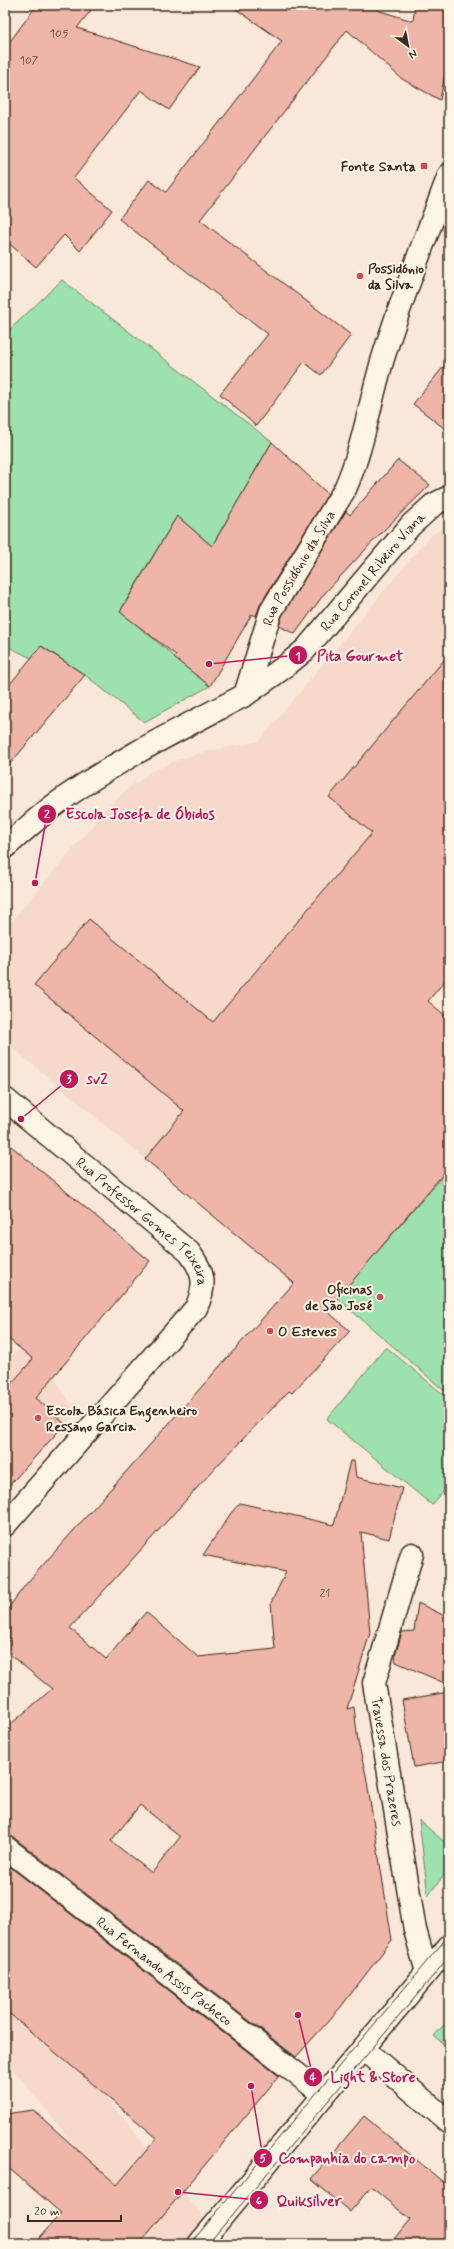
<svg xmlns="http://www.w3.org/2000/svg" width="454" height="2249" font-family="Mynerve,sans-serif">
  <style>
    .built { fill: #f6d9cb }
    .green { fill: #9de2ae; stroke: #6c8666 }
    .building { fill: #efb5a9; stroke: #3b2a1e; fill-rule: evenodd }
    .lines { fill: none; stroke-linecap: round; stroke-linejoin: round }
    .minor-casing { stroke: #3b2a1e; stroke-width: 25 }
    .minor { stroke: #fcf5e5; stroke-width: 22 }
    .tram { stroke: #3b2a1e; stroke-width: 1 }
    .poi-dot { fill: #d1495b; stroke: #fcf5e5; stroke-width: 1.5 }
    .labels { text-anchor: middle; stroke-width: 4; stroke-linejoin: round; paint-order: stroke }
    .number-label { font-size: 12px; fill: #684d41 }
    .poi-label { font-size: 14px; font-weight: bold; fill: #3b2a1e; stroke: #fcf5e5; text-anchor: start }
    .street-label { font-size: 14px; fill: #3b2a1e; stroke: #fcf5e5 }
    .leader { fill: none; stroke: #c2185b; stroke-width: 1.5 }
    .callout-dot { fill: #c2185b; stroke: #fcf5e5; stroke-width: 1.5 }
    .mark-label { font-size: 12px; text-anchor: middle; font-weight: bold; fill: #fff }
    .callout-label { font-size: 15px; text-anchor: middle; font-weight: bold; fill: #c2185b; stroke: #fcf5e5; stroke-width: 4; stroke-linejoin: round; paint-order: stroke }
  </style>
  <rect width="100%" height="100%" fill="#f9e8d9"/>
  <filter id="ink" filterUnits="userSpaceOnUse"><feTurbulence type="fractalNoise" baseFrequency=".025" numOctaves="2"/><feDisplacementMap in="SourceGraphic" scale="8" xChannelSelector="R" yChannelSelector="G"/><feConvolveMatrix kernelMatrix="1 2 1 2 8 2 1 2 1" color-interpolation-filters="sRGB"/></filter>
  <g filter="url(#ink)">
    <g class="built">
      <path d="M449,524v416l-304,219 -140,-118v-112l103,-122 21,-19 22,-16 26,-12 26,-8 56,-11 163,-196 10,-10z"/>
      <path d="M20,1349l34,28 22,35 -71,78v-131z"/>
      <path d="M5,1972l220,272h-71l-149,-185z"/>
    </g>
    <g class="green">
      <path d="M62,280l210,162 -60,104 -35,-30 -57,95 90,75 -66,36 -59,-47 -43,-29 -11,12 -26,-13v-311z"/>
      <path d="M449,1169v226l-112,-97z"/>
      <path d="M386,1347l63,52v86l-17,20 -105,-86z"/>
      <path d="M419,1820l30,26v22l-21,28z"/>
      <path d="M449,2019v30l-15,-13z"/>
    </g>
    <g class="building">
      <path d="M37,5h58l-18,23 123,39 -31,43 -28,-20 -67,88 38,32 -32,41 -16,-16 -28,32 -31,-27v-192z"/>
      <path d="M230,5h141l9,6 33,10 2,-16h34v48l-9,47 -38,-21 -55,-49 -147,190 151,115 -30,40 -17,-13 -48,64 -36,-32 48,-60 -149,-115 30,-39 17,12 116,-151z"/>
      <path d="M449,360v72l-36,-28z"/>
      <path d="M272,442l56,52 -68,111 -4,11 -4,-2 -42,72 -36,-28 2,-3 -56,-43 57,-96 35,30z"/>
      <path d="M398,460l32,25 -52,51 -54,58 -29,40 -16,-8 3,-10 64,-105 4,4z"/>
      <path d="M41,646l44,29 -80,95v-80z"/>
      <path d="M449,654v322l-21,25 21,18v148l-122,144 23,20 -58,62 -3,-2 -73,76 -146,161 36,31 40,-47 52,45 77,-8 -4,-46 15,-31 -83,-17 28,-42 9,-10 94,22 16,-64h4l2,16 46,11 -13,51 -28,-7 9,101 -23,76 7,-2 4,35 8,33 26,165 -52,68 -44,49 -283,-220 -8,-2v-106l47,-40 -43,-35v-47l17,-23 268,-301 -149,-124 39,-48 -150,-126 55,-66 124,103 159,-189 -43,-36zM140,1805l40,32 -28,36 -41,-32z"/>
      <path d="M5,1141l145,120 -114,137 29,26 -60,66v-99l28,-32 -28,-23z"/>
      <path d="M418,1603l31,15v67l-53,-23 -1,-6 7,-24 12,-1z"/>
      <path d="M449,1692v69l-35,6 -12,-67z"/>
      <path d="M5,1863l274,213 -140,168h-105l27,-31 -56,-48v-51l28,-4 84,75 40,-47 -152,-128z"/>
      <path d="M364,2116l85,71v57h-59l20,-25 -39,-32 -21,25 -39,-33z"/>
    </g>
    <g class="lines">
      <g class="minor-casing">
        <g id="minor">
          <path id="s1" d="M245,695l38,-27 22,-18 106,-125 22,-20 16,-8"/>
          <path id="s2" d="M5,847c17,-14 33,-30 51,-43 59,-43 124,-75 189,-109l26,-84 74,-122c19,-43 25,-89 39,-134 19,-61 43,-120 65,-180"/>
          <path id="s3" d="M5,1099l184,153c15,20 18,32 7,56l-191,217"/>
          <path id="s4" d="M412,1554l-38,129 41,247 12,42"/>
          <path id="s5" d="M5,1847l319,248"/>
          <path d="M363,2049l86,73"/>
          <path d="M199,2244l250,-298"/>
        </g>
      </g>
      <use href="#minor" class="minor"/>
      <g class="tram">
        <path d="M190,2244l259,-309"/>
        <path d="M208,2244l241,-287"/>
      </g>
    </g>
  </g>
  <g class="poi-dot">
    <rect x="420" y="162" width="8" height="8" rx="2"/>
    <circle cx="360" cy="276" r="4"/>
    <circle cx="380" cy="1297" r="4"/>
    <circle cx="270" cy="1331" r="4"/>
    <circle cx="38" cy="1418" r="4"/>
  </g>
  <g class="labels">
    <g class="number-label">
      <text x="59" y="37">105</text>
      <text x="29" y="64">107</text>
      <text x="325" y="1597">21</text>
    </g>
    <g class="poi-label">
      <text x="416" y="171" text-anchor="end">Fonte Santa</text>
      <text x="368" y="273">Possidónio<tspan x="368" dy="16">da Silva</tspan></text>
      <text x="372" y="1294" text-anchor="end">Oficinas<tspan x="372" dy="16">de São José</tspan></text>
      <text x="278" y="1336">O Esteves</text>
      <text x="46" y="1415">Escola Básica Engenheiro<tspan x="46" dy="16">Ressano Garcia</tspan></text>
    </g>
    <g class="street-label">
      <text dy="5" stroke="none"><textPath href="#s2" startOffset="424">Rua Possidónio da Silva</textPath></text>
      <text dy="5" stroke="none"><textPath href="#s1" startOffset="179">Rua Coronel Ribeiro Viana</textPath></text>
      <text dy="5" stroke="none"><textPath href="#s3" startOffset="186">Rua Professor Gomes Teixeira</textPath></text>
      <text dy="5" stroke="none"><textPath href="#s4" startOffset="214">Travessa dos Prazeres</textPath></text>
      <text dy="5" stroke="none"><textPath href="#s5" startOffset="202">Rua Fernando Assis Pacheco</textPath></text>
    </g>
  </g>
  <path class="leader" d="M209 664L298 655M35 883L47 814M21 1119L69 1079M298 2015L313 2077M251 2086L263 2158M178 2192L259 2200"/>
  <g class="callout-dot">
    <circle cx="209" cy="664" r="4"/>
    <circle cx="35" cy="883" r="4"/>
    <circle cx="21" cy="1119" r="4"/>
    <circle cx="298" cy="2015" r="4"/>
    <circle cx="251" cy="2086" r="4"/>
    <circle cx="178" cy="2192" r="4"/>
    <circle cx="298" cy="655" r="10"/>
    <circle cx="47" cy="814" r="10"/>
    <circle cx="69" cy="1079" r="10"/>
    <circle cx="313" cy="2077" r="10"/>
    <circle cx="263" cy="2158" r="10"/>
    <circle cx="259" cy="2200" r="10"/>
  </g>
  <g class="mark-label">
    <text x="298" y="660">1</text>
    <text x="47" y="818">2</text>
    <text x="69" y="1083">3</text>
    <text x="313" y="2081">4</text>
    <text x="263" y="2162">5</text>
    <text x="259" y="2204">6</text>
  </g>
  <g class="callout-label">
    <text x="360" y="661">Pita Gourmet</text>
    <text x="140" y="819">Escola Josefa de Óbidos</text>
    <text x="97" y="1084">sv2</text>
    <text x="373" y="2082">Light &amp; Store</text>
    <text x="347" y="2163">Companhia do campo</text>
    <text x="309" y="2206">Quiksilver</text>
  </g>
  <rect width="454" height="2249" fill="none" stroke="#fcf5e5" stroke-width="20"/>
  <rect x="10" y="10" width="434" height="2229" fill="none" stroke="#3b2a1e" stroke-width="1.5" filter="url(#ink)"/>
  <g transform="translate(408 46) rotate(148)" stroke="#fcf5e5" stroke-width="3" paint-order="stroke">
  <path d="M0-3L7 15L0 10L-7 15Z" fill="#3b2a1e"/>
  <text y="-6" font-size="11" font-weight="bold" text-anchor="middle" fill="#3b2a1e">N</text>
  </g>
  <path d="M28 2215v6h93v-6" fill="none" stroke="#3b2a1e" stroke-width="2"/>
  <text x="34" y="2215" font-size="12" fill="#3b2a1e" stroke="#fcf5e5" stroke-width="3" paint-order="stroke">20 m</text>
</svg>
